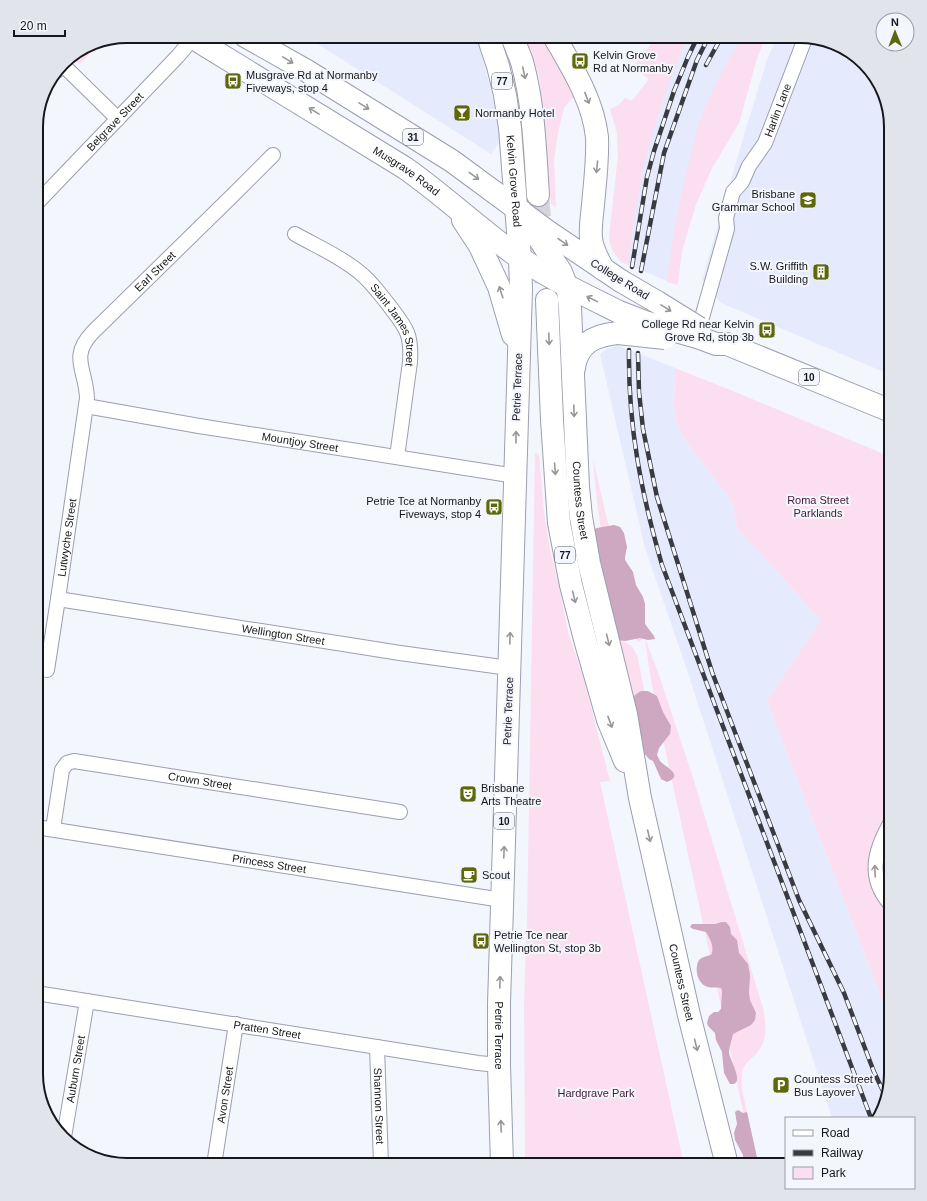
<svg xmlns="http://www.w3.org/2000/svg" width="927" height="1201" font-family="Helvetica,sans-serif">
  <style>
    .built { fill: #e6eafd }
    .green { fill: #fcdef1 }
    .forest { fill: #cea7c0 }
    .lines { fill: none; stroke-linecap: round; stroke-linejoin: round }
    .primary-tunnel { stroke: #d3d5db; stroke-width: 22; stroke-dasharray: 22 11; stroke-linecap: butt }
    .minor-casing { stroke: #9b9fae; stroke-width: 16 }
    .primary-casing { stroke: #9b9fae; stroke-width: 24 }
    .minor { stroke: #fff; stroke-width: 14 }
    .primary { stroke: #fff; stroke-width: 22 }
    .rail-casing { stroke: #3a3b42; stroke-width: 4.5 }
    .rail { stroke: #f4f6fd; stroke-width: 3; stroke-dasharray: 9; stroke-linecap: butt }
    .primary-bridge-casing { stroke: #9b9fae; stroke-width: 24; stroke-linecap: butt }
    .primary-bridge { stroke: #fff; stroke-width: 22 }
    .oneway { stroke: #969799 }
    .labels { text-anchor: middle; stroke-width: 4; stroke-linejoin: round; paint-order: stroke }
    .shield { fill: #f4f6fd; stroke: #595a60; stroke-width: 1 }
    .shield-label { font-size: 10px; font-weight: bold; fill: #16171d }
    .poi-label { font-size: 11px; fill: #16171d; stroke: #f4f6fd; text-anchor: start }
    .street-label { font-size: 11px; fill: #16171d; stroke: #f4f6fd }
    .park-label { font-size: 11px; fill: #47183a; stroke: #f4f6fd }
    .rim { fill: none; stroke: #16171d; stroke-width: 2 }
  </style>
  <rect width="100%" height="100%" fill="#f4f6fd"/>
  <g class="built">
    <path d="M305,36h172l26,101 -12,17z"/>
    <path d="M658,36h108l-9,22 -18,65 -27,45 -16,36 -14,47 -2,14 -2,17 -1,3 -56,-23 -8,-11 -4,-13 9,-81 -1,-25 -7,-23 9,-4 6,-7 7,3 17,-22 -16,-12z"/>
    <path d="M777,36h29l40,12 30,29 15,50v248l-170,-72 -19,-23 42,-145 23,-75z"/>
    <path d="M617,345l58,23 -1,39 3,18 9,16 46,61 5,26 84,92 -54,81 124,321v52l-12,44h-47l-145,-448 -42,-122 -45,-194 5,-4z"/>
  </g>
  <g class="green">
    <path d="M525,36h20l30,59 -11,13 -6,25 -4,26 2,48 -5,-3 -8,-92 -4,-36z"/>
    <path d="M658,36h30c-12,28 -23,57 -32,86 -15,47 -22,95 -28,143 -11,-5 -17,-14 -19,-27l9,-81 -1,-25 -7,-23 9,-4 6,-7 7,3 17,-22 -16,-12z"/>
    <path d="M743,36h23l-9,22 -18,65 -27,45 -16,36 -14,47 -2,14 -2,17 -1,3 -10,-3c4,-41 12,-81 22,-120 3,-12 6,-24 9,-36 11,-32 27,-61 45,-90z"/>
    <path d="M102,41l-22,23 -10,-7 22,-14z"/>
    <path d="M675,368l63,25 153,64v565l-124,-321 54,-81 -84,-92 -5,-26 -46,-61 -9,-16 -3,-18z"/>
    <path d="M535,453l4,1 5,58 6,38 9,36 10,50 14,40 27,105 -10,1 84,383h-159l-1,-164 3,-82z"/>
    <path d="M593,459l14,60 29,95 23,61 35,106 69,227c3,15 5,31 -5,44 -7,8 -15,11 -16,22 -2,11 2,23 4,33 4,20 8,39 12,58h-4l-34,-163 -64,-295 -7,-39 -4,-30 -7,4 -3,-4 -29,-73 -9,-63z"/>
    <path d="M616,640c12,2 18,6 22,18l18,95 -22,-55 -6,-25z"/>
  </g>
  <g class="forest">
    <path d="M614,525l6,2 4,6 3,14 -2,10v3l8,12 3,13 7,12 2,7v20l9,12 1,3 -7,1 -8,-2 -15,3 -9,-1 -26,-109 7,-3z"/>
    <path d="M641,691h7l9,5 6,16 8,14 -1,8 -11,14 -2,7c1,2 2,4 3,6 5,6 25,14 7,21l-6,-3 -8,-18 -4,-2 -6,-7 -11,-52 3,-5z"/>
    <path d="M722,922h4l4,5 1,7 6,6 2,13 9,11 2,11 -1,18 1,7 6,13 -1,7 -4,5 -18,9c-1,6 -4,13 -4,19 1,7 17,33 1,31l-6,-11 -2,-21 -6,-12 -1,-7 -7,-7 -1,-3 2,-7 5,-4h4l3,-3 1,-18 -1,-3c-4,-1 -10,0 -13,-1 -11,-3 -14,-19 -9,-27 3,-3 8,-4 12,-5 4,-8 -1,-16 -5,-23l-13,-3 -3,-2 2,-3h23z"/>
    <path d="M738,1110l5,3 4,-1 11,50 -2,3h-13v-10l-8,-15 -1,-7 3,-9 -2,-12z"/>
  </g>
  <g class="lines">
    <path class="primary-tunnel" d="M538,195l9,105"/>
    <g class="minor-casing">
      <g id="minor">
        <path d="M58,70l5,-5 55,54"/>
        <path id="s1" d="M36,204l142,-148 15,-18"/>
        <path id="s2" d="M295,234c21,12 45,22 64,38 11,8 20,21 29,32 17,23 24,28 22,58l-13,95"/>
        <path id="s3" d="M699,328l28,-99 -1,-11 7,-26 9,-10 7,-16 16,-23 41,-107"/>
        <path id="s4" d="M86,406l113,20 316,50"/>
        <path id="s5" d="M58,599l342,54 109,15"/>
        <path id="s6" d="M36,668l11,2 11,-71 29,-201c-1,-29 -18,-41 6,-66l140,-137 40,-40"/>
        <path id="s7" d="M36,827l466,73"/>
        <path id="s8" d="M53,829l9,-59 5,-7 7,-2 326,51"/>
        <path d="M891,905c-24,-27 -17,-54 0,-83"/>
        <path id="s9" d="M36,993l442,70 21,2"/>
        <path id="s10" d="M377,1047l4,118"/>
        <path id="s11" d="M64,1137l23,-136"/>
        <path id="s12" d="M214,1165l22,-141"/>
      </g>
    </g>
    <g class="primary-casing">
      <g id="primary">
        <path id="s13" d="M190,36l215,132c40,28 75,62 115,90 31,21 65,37 99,54"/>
        <path d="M245,36l62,35 145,90 95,70 74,50"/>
        <path id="s14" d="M488,36l10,30 7,29 5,33 10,130 1,31 -22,715v61l3,100"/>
        <path d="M512,36c3,9 7,17 10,26 12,43 13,89 16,133"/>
        <path d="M554,36c18,32 39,64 43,101 1,23 -2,45 -4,68 -1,11 -3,22 -2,33 1,12 7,21 12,31"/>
        <path id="s15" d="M521,211l40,61 7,18 2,18 8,179 3,30 8,46 37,151 14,84 49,217 38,150"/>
        <path d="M463,220l17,26 19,41 14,48"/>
        <path d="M547,300l5,120 7,103 12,62 15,58 22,77 17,41"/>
        <path d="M700,338l16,6h11l164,67"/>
        <path d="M574,368c3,-25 21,-33 44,-35"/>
      </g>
    </g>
    <use href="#minor" class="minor"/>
    <use href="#primary" class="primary"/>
    <g class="rail-casing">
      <g id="rail">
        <path d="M706,65l16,-29"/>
        <path d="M632,267l15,-90 7,-26 20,-60 14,-34 10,-21"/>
        <path d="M641,271l23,-118 33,-93 12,-24"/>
        <path d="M629,350c-1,76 12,142 33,215l209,553"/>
        <path d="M638,353l1,39 4,37 14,68 55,175 87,228 45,93 30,79 11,23"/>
      </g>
    </g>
    <use href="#rail" class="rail"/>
    <g class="primary-bridge-casing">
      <g id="primary-bridge">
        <path d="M621,281l36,21 42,26"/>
        <path d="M619,312l26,10 55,16"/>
        <path d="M618,333l47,5"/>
      </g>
    </g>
    <use href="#primary-bridge" class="primary-bridge"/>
  </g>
  <defs><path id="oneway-shaft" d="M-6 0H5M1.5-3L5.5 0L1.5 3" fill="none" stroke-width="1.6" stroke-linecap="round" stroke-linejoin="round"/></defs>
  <g class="oneway">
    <use href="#oneway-shaft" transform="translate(288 60) rotate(31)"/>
    <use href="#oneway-shaft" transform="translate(524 73) rotate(78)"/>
    <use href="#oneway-shaft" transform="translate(587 98) rotate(69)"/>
    <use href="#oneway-shaft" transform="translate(364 106) rotate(32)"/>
    <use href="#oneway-shaft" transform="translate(314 111) rotate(-149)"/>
    <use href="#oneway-shaft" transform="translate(597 167) rotate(96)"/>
    <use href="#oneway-shaft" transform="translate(474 176) rotate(36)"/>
    <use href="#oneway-shaft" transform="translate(563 242) rotate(35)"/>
    <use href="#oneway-shaft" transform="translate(501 292) rotate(-108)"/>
    <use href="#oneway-shaft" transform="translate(592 299) rotate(-154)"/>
    <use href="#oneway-shaft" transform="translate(666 308) rotate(32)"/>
    <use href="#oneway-shaft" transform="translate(549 339) rotate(88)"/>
    <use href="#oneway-shaft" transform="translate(574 411) rotate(88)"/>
    <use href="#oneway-shaft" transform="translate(516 437) rotate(-89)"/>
    <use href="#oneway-shaft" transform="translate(555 469) rotate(86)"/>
    <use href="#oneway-shaft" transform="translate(574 597) rotate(76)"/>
    <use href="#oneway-shaft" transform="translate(510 638) rotate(-88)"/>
    <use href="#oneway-shaft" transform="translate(608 640) rotate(76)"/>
    <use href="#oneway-shaft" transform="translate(610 722) rotate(70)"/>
    <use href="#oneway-shaft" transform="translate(649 836) rotate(77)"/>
    <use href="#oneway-shaft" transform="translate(504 852) rotate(-88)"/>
    <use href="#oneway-shaft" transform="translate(875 871) rotate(-92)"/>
    <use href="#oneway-shaft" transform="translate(500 982) rotate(-88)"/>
    <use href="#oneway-shaft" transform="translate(696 1045) rotate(76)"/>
    <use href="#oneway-shaft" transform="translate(501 1126) rotate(-92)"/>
  </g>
  <defs>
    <g id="bus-square" transform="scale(0.9)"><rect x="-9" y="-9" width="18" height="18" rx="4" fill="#5e680b" stroke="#f4f6fd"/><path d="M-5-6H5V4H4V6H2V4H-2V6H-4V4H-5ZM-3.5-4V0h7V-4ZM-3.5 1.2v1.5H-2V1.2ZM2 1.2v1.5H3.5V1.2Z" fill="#fff"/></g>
    <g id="bar-square" transform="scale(0.9)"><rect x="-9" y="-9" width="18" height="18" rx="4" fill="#5e680b" stroke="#f4f6fd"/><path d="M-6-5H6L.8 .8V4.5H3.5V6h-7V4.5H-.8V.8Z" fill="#fff"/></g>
    <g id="school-square" transform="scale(0.9)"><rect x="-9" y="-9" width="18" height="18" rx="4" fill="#5e680b" stroke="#f4f6fd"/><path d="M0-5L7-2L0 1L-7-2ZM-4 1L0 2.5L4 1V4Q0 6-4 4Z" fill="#fff"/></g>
    <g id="building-square" transform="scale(0.9)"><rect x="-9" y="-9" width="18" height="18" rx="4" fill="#5e680b" stroke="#f4f6fd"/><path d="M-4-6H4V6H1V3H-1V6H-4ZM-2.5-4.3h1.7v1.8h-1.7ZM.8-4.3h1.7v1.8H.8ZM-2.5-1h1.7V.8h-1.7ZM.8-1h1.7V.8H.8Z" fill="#fff"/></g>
    <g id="theatre-square" transform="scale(0.9)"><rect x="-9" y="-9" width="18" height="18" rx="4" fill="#5e680b" stroke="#f4f6fd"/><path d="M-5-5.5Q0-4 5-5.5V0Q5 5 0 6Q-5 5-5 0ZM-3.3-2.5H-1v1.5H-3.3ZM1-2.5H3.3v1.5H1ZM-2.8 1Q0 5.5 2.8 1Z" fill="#fff"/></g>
    <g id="cafe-square" transform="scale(0.9)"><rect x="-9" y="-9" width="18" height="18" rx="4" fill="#5e680b" stroke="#f4f6fd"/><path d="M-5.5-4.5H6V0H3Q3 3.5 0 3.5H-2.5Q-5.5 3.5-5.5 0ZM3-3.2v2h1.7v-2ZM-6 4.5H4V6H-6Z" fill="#fff"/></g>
    <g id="parking-square" transform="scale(0.9)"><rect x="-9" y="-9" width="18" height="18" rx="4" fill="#5e680b" stroke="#f4f6fd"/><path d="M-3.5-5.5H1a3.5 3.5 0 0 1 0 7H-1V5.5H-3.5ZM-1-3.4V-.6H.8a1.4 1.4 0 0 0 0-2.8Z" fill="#fff"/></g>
  </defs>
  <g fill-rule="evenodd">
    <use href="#bus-square" x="580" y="61"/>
    <use href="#bus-square" x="233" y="81"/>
    <use href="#bar-square" x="462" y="113"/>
    <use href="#school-square" x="808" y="200"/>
    <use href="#building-square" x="821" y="272"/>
    <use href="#bus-square" x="767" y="330"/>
    <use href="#bus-square" x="494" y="507"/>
    <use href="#theatre-square" x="468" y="794"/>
    <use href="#cafe-square" x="469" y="875"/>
    <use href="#bus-square" x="481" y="941"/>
    <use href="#parking-square" x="781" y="1085"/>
  </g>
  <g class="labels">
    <g class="shield">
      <rect x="492" y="73" width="20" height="16" rx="3"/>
      <rect x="403" y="129" width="20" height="16" rx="3"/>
      <rect x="799" y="369" width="20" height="16" rx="3"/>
      <rect x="555" y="547" width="20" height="16" rx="3"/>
      <rect x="494" y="813" width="20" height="16" rx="3"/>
    </g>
    <g class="shield-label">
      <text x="502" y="85">77</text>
      <text x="413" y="141">31</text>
      <text x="809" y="381">10</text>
      <text x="565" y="559">77</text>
      <text x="504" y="825">10</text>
    </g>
    <g class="poi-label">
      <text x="593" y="59">Kelvin Grove<tspan x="593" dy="13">Rd at Normanby</tspan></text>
      <text x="246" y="79">Musgrave Rd at Normanby<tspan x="246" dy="13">Fiveways, stop 4</tspan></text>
      <text x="475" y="117">Normanby Hotel</text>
      <text x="795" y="198" text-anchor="end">Brisbane<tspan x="795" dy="13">Grammar School</tspan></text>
      <text x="808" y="270" text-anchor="end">S.W. Griffith<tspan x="808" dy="13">Building</tspan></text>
      <text x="754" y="328" text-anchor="end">College Rd near Kelvin<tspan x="754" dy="13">Grove Rd, stop 3b</tspan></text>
      <text x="481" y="505" text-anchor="end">Petrie Tce at Normanby<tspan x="481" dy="13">Fiveways, stop 4</tspan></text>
      <text x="481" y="792">Brisbane<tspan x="481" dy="13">Arts Theatre</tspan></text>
      <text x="482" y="879">Scout</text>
      <text x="494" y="939">Petrie Tce near<tspan x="494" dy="13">Wellington St, stop 3b</tspan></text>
      <text x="794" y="1083">Countess Street<tspan x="794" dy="13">Bus Layover</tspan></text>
    </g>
    <g class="street-label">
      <text dy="4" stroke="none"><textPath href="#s3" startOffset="235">Harlin Lane</textPath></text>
      <text dy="4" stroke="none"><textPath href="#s1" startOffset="114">Belgrave Street</textPath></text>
      <text dy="4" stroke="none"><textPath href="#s13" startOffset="255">Musgrave Road</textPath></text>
      <text dy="4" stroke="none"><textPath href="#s14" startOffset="148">Kelvin Grove Road</textPath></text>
      <text dy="4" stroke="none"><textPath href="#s6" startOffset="443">Earl Street</textPath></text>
      <text transform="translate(620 279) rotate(32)" y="4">College Road</text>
      <text dy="4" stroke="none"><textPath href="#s2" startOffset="140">Saint James Street</textPath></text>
      <text transform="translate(517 387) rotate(-88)" y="4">Petrie Terrace</text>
      <text dy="4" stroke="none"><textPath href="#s4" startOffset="217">Mountjoy Street</textPath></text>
      <text dy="4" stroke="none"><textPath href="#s15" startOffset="303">Countess Street</textPath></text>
      <text dy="4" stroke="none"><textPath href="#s6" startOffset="145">Lutwyche Street</textPath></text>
      <text dy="4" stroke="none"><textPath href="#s5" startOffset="228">Wellington Street</textPath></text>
      <text transform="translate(508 711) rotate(-88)" y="4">Petrie Terrace</text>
      <text dy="4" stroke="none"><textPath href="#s8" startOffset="203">Crown Street</textPath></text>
      <text dy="4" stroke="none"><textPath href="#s7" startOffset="236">Princess Street</textPath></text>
      <text dy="4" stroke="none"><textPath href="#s15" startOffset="796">Countess Street</textPath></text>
      <text dy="4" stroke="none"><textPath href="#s9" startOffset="234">Pratten Street</textPath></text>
      <text dy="4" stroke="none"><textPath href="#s14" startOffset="1003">Petrie Terrace</textPath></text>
      <text dy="4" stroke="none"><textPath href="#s11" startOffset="69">Auburn Street</textPath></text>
      <text dy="4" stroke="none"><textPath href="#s12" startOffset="71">Avon Street</textPath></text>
      <text dy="4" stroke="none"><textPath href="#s10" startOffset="59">Shannon Street</textPath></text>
    </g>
    <g class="park-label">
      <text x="818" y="504">Roma Street<tspan x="818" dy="13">Parklands</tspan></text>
      <text x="596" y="1097">Hardgrave Park</text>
    </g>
  </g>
  <path d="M0 0H927V1201H0ZM127 43H800A84 84 0 0 1 884 127V1074A84 84 0 0 1 800 1158H127A84 84 0 0 1 43 1074V127A84 84 0 0 1 127 43Z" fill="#e2e4eb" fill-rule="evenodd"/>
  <path class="rim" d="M127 43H800A84 84 0 0 1 884 127V1074A84 84 0 0 1 800 1158H127A84 84 0 0 1 43 1074V127A84 84 0 0 1 127 43Z"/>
  <rect x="785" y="1117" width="130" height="72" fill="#f4f6fd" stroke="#9b9da3"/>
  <rect x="793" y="1130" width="20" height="6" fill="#ffffff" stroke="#9b9da3"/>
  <text x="821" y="1137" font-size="12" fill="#16171d">Road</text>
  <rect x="793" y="1150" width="20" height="6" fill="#3a3b42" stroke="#9b9da3"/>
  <text x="821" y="1157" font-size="12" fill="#16171d">Railway</text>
  <rect x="793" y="1167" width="20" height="12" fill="#fcdef1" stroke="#9b9da3"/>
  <text x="821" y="1177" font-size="12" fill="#16171d">Park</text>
  <g transform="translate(895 32) rotate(359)"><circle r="19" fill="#f4f6fd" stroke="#9b9da3"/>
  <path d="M0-3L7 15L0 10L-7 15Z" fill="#5e680b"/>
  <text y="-6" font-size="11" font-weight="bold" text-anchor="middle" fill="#16171d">N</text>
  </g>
  <path d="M14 30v6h51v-6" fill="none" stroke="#16171d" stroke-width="2"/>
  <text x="20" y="30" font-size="12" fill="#16171d" stroke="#f4f6fd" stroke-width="3" paint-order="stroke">20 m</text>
</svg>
